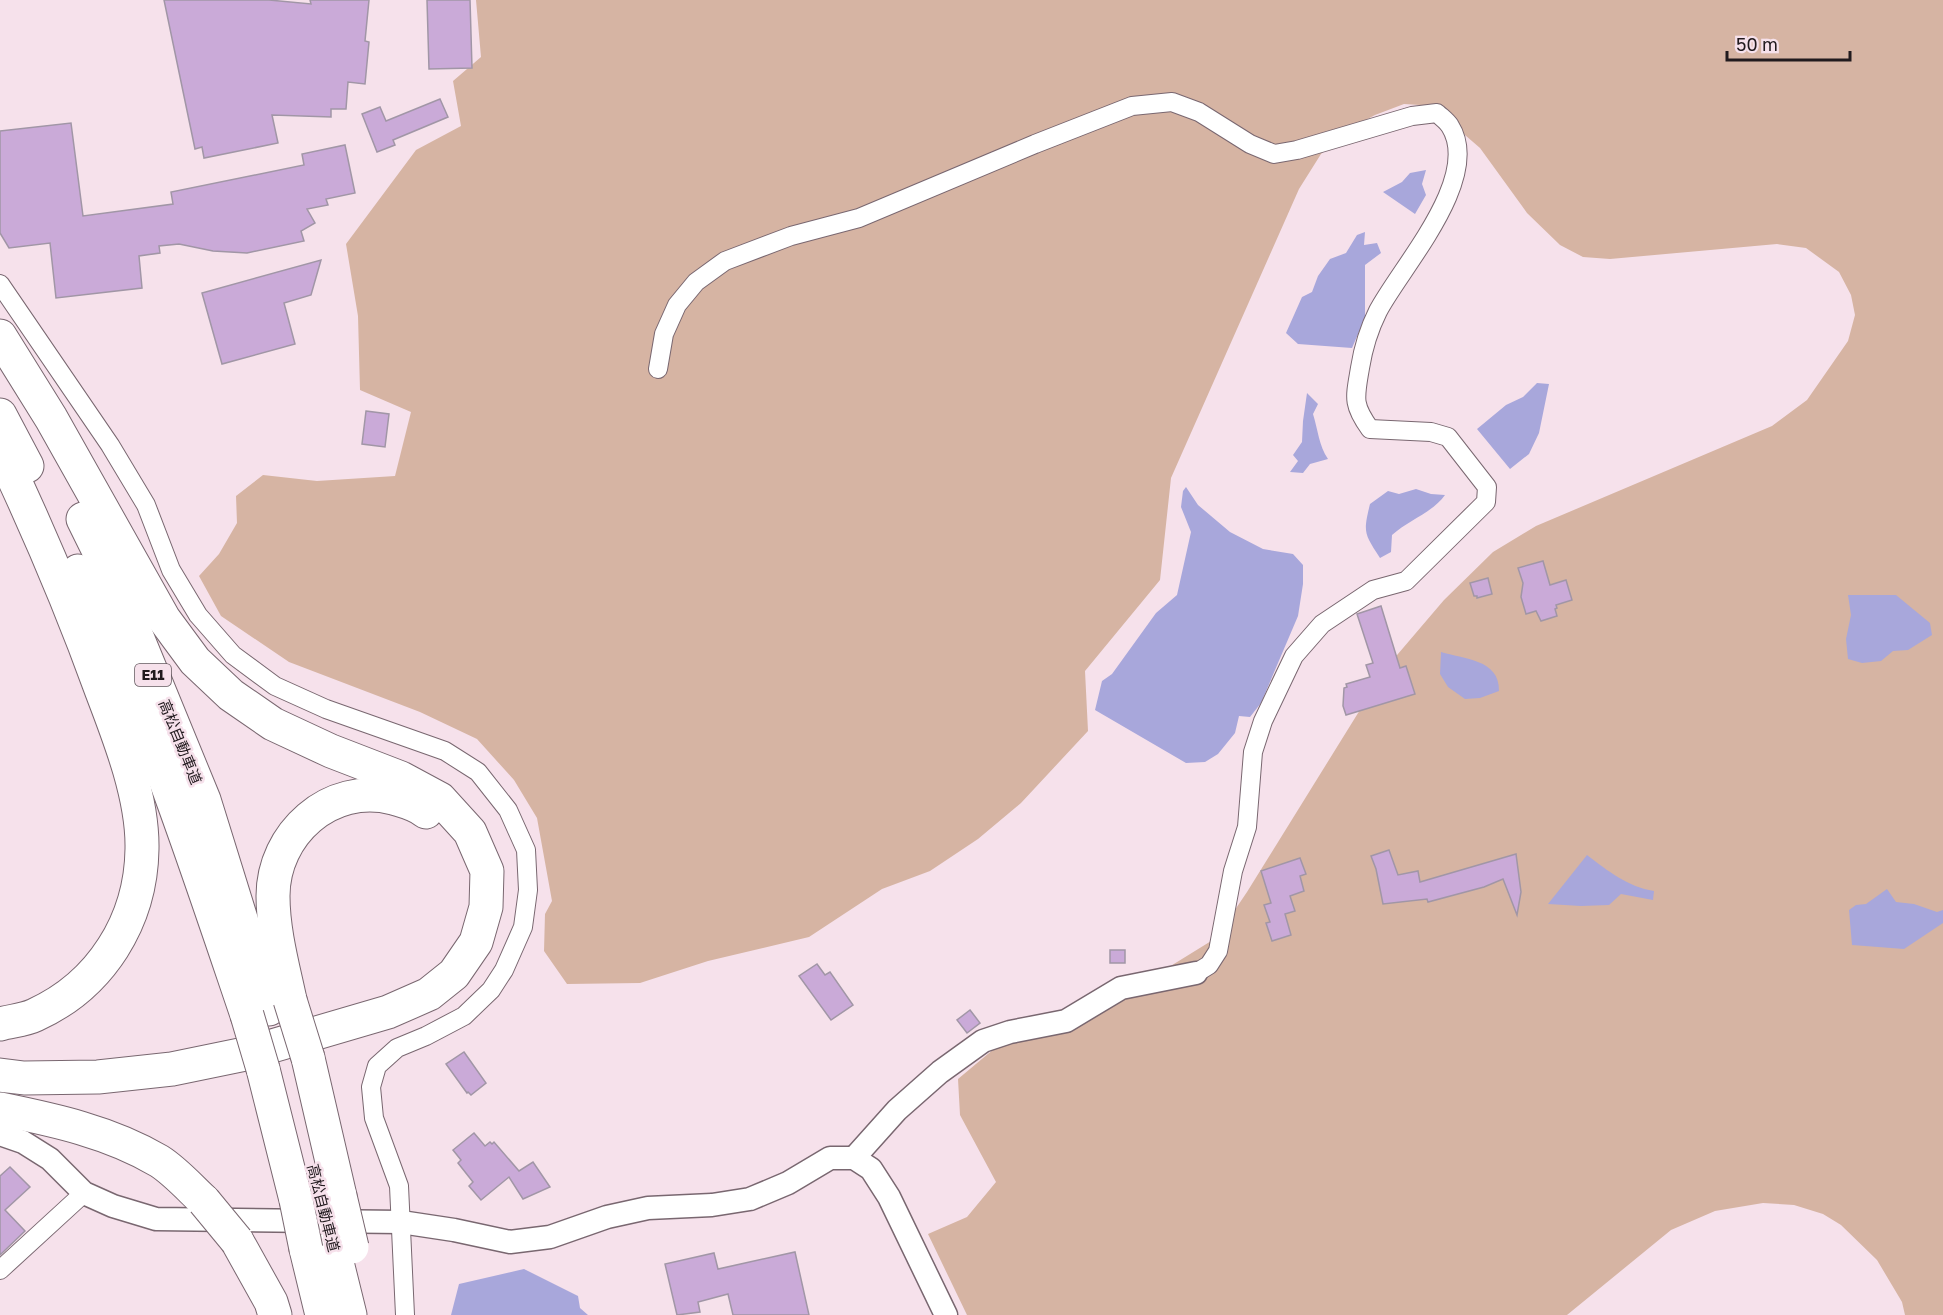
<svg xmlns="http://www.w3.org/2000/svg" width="1943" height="1315" font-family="'Golos Text','Noto Sans JP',sans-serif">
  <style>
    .green { fill: #d6b4a3 }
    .water { fill: #a8a7db }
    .building { fill: #caaad8; stroke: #a196a6; stroke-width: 1.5 }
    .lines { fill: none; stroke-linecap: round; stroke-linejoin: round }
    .minor-casing { stroke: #796770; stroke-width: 20 }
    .tertiary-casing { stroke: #796770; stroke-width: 25 }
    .motorway-casing { stroke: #796770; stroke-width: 35 }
    .minor { stroke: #fff; stroke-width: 18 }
    .tertiary { stroke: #fff; stroke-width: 22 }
    .motorway { stroke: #fff; stroke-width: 33 }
    .motorway-bridge-casing { stroke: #796770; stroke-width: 35; stroke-linecap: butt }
    .motorway-bridge { stroke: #fff; stroke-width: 33 }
    .labels { text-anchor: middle; stroke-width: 5; stroke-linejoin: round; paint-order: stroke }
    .shield { fill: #f6e1eb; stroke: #61565c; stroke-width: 1.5 }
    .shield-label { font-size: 14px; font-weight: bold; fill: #211a1e }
    .street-label { font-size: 15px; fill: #211a1e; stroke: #f6e1eb }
  </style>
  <rect width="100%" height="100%" fill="#f6e1eb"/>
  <path class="green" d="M476,0h1467v1315h-38l-3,-13 -25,-42 -36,-35 -18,-11 -29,-9 -31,-2 -48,8 -44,19 -104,85h-600l-39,-81 39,-17 29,-35 -36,-67 -2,-36 55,-46 54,-3 149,-92 31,-46 139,-224 58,-68 49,-48 43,-26 236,-100 35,-26 41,-59 7,-26 -4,-20 -12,-23 -33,-24 -29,-4 -167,15 -27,-2 -23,-12 -33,-32 -47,-65 -37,-32 -23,-11 -16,-1 -29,11 -30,16 -24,23 -22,35 -128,289 -11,102 -75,91 3,60 -67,72 -43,36 -48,32 -48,18 -73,48 -101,24 -68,22 -73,1 -23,-33 1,-37 7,-13 -15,-83 -23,-38 -37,-41 -57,-27 -131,-50 -68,-46 -22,-40 20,-22 18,-31 -1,-27 27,-21 54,6 78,-5 16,-64 -51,-22 -2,-74 -12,-72 70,-94 45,-24 -8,-45 28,-24z"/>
  <g class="water">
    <path d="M1426,170l-4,14 4,11 -11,19 -32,-22 19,-10 8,-9z"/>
    <path d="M1365,232l-1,13 13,-2 4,10 -16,12v53l-13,30 -54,-4 -12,-11 16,-36 10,-5 6,-16 12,-17 16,-6 11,-18z"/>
    <path d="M1537,383l12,1 -10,49 -10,21 -19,15 -33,-40 29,-24 17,-8z"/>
    <path d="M1307,393l11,11 -5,10c5,16 6,32 15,45l-18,5 -7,9 -13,-1 8,-11 -5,-6 9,-13 1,-21z"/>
    <path d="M1186,487l12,18 32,27 33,17 30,5 10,11v19l-5,32 -37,87 -11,14 -11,-1 -4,17 -17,21 -13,8 -19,1 -91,-53 7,-29 10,-7 44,-61 21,-18 14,-63 -10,-25 2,-16z"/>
    <path d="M1416,489l15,5 14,1c-12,17 -36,25 -53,40l-1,17 -11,6c-16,-25 -17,-25 -10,-54l18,-13 11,3z"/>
    <path d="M1848,595h48l34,28 2,12 -24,15 -15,1 -12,10 -19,2 -14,-4 -2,-20 5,-24z"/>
    <path d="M1441,652c22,7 59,7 58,39l-19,7 -15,1 -17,-12 -8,-13z"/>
    <path d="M1587,855c21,16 41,32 67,36l-1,9 -32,-6 -12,11 -28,1 -33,-2z"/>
    <path d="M1887,889l9,13 18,2 23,8 6,-2v13l-39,26 -52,-4 -3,-35 7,-5 10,-1z"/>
    <path d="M524,1269l54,27 2,12 8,7h-137l8,-31z"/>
  </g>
  <g class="building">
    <path d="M164,0h105l42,4 -1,-4h59l-4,41 4,1 -4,42 -17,-2 -2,27h-15v8l-59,-2 6,28 -74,15 -2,-11 -7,2z"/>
    <path d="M427,0h43l2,68 -43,1z"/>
    <path d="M440,99l8,18 -55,23 2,5 -18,7 -15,-38 18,-7 6,14z"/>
    <path d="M71,123l12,93 90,-12 -2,-12 133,-27 -2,-11 43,-9 10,48 -29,6 2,6 -21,4 8,14 -14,8 3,10 -57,12 -34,-2 -34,-7 -20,2 1,7 -21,3 3,32 -86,10 -6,-55 -41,5 -9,-15v-102z"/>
    <path d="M321,260l-10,35 -27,8 11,41 -73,20 -20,-71z"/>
    <path d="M366,411l23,3 -4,33 -23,-3z"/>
    <path d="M1543,561l7,24 16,-5 6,20 -16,5 1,3 -2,1 2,7 -16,5 -5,-10 -10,3 -5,-17 2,-14 -5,-15z"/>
    <path d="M1488,578l4,16 -15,4v-2h-3l-4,-13z"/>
    <path d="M1381,606l19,62 6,-2 9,28 -69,21 -3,-9 1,-18 3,-1 -1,-3 24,-7 -4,-12 7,-2 -16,-49z"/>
    <path d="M1389,850l9,25 20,-4 2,11 96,-28 5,38 -4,23 -14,-36 -19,8 -56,15 -1,-3 -44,5 -7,-35 -5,-13z"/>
    <path d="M1300,858l6,16 -6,2 4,15 -14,5 5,15 -10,3 6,21 -19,6 -6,-18 4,-1 -6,-17 7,-2 -10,-32z"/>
    <rect x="1110" y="950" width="15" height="13"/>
    <path d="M817,964l8,11 5,-3 23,33 -22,15 -32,-44z"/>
    <path d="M970,1010l10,13 -13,10 -10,-13z"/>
    <path d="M464,1052l22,31 -15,12 -3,-3 -1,1 -21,-29z"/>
    <path d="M474,1133l11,13 5,-4 2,2 2,-2 25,29 14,-9 17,25 -27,12 -14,-22 -28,23 -12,-14 4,-4 -15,-19 3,-3 -8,-10z"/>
    <path d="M10,1167l20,20 -25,23 20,21 -25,24v-79z"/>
    <path d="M795,1252l14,63h-76l-5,-21 -30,8 2,10 -23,3 -12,-51 49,-11 4,16z"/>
  </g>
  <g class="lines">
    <g class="minor-casing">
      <g id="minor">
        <path d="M0,284l110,161 36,60 25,65 27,45 35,40 42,31 51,23 119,42 33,21 30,38 18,40 2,40 -5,37 -19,43 -13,20 -27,26 -38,20 -29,12 -20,18 -6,21 3,31 25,68 6,129"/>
        <path d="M658,369l6,-35 13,-29 19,-23 29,-21 66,-25 68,-18 176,-74 97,-38 40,-4 27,10 51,32 24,10 23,-4 115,-34 25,-3c4,4 10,8 13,13 33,52 -49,141 -72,185 -9,18 -15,38 -18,57 -5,30 -8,36 10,61l61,3 17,5 39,50 -1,15 -80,79 -33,9 -51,34 -28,32 -31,65 -10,31 -6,75 -14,44 -15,80 -9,14 -13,8"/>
        <path d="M0,1270l84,-77"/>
      </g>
    </g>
    <g class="tertiary-casing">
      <g id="tertiary">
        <path d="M0,1134l23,8 27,17 34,34 29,13 43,13 245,3 53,8 56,12 40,-5 57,-20 41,-9 64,-3 38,-6 38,-16 42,-25h24l17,11 18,28 57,118"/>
        <path d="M854,1158l43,-48 43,-38 43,-31 27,-9 56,-11 55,-33 75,-15"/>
      </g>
    </g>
    <g class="motorway-casing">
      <g id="motorway">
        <path d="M0,336l51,82 113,201 31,42 36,34 42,29 58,27 70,27 39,21 30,33 17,39 -1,36 -10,35 -22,32 -25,20 -41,18 -143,42 -73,15 -74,8 -74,1 -24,-3"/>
        <path d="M0,415l27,51"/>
        <path d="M0,449c38,80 72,160 102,243 18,47 41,106 40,157 -1,72 -41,136 -107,166 -10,5 -24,6 -35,9"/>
        <path d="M83,519l34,69 87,212 65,209"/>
        <path d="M78,571c69,143 118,294 169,444"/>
        <path d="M290,1000c-7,-33 -17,-69 -17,-104 0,-62 57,-114 120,-98 13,4 23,6 33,14"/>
        <path d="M308,1058l32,138"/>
        <path d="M263,1069l33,131"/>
        <path d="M0,1109c54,11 110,23 159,52 16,10 31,27 45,40"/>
        <path d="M237,1241l34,61 4,13"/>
        <path d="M333,1246l17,69"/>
        <path d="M306,1249l16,66"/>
      </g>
    </g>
    <use href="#minor" class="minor"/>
    <use href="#tertiary" class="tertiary"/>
    <use href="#motorway" class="motorway"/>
    <g class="motorway-bridge-casing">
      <g id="motorway-bridge">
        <path d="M290,1000l18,58"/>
        <path d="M247,1015l16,54"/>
        <path d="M340,1196l12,51"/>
        <path d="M296,1200l10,49"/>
        <path d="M204,1201l33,40"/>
      </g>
    </g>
    <use href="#motorway-bridge" class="motorway-bridge"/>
  </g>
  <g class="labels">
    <rect class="shield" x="135" y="664" width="36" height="22" rx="4.5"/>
    <g class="shield-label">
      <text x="153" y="680">E11</text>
    </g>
    <g class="street-label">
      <text transform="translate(180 742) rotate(68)" y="5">高松自動車道</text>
      <text transform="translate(323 1208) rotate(76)" y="5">高松自動車道</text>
    </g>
  </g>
  <path d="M1727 51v9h123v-9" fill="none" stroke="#211a1e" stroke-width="3"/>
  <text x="1736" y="51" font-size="18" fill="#211a1e" stroke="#f6e1eb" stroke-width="4.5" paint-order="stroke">50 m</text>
</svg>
